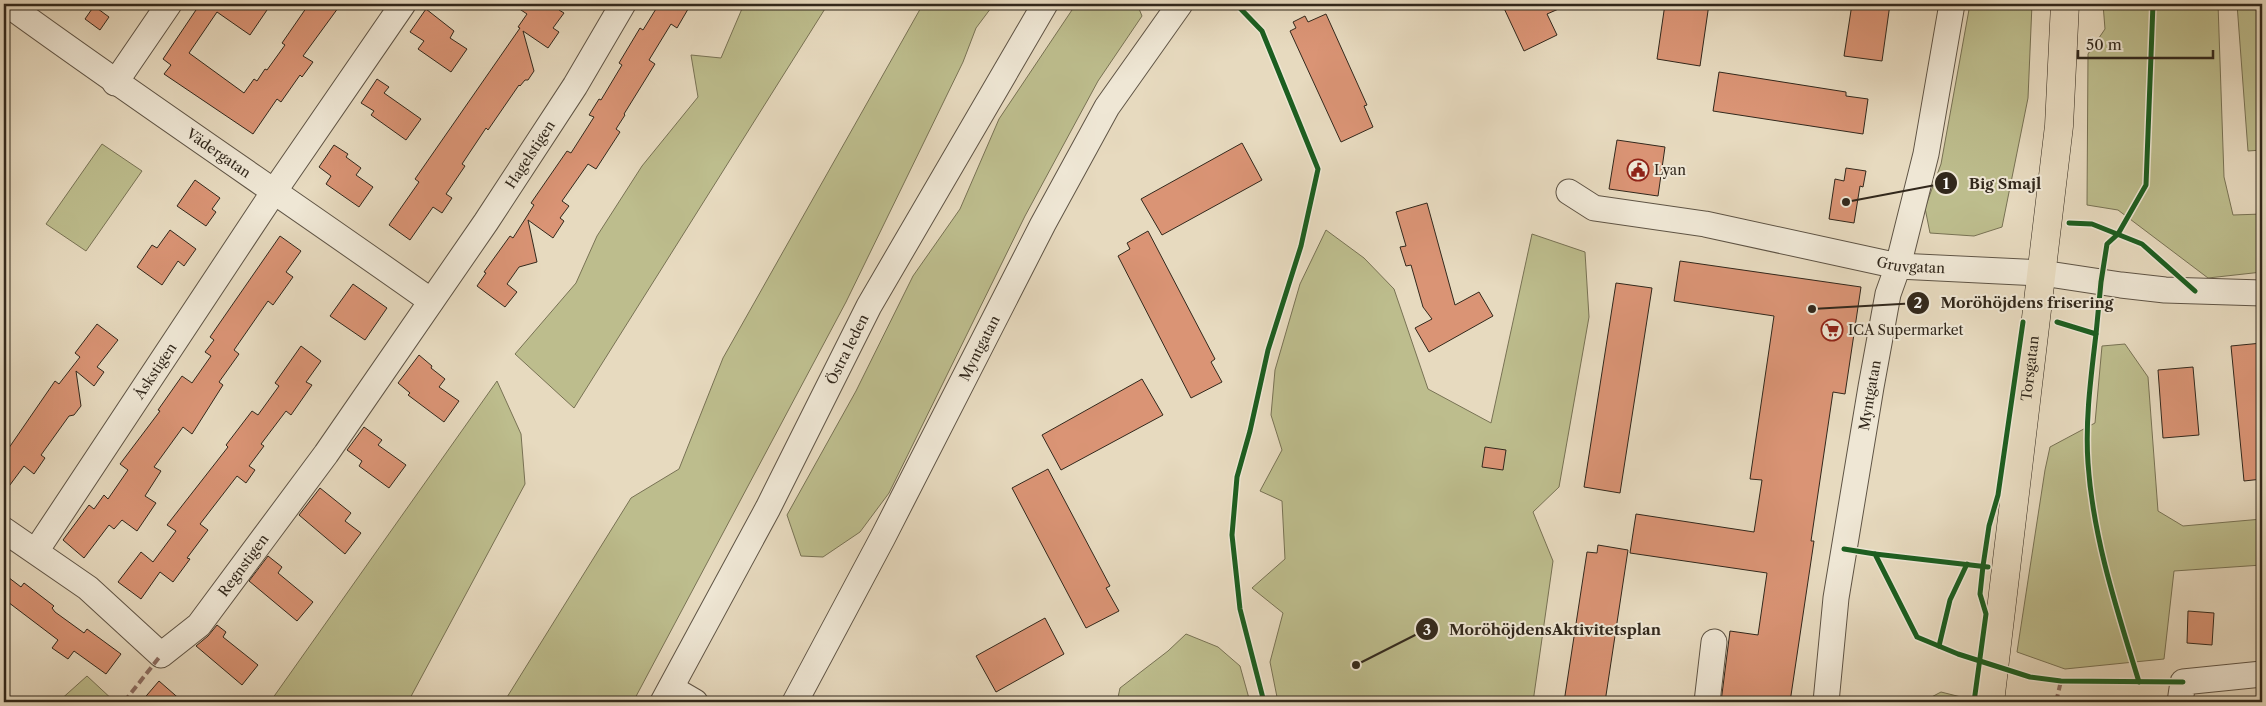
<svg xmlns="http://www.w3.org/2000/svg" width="2266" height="706" font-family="'Libre Caslon Text',serif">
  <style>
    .green { fill: #bdbd8d; stroke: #787254 }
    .building { fill: #da9475; stroke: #32281c }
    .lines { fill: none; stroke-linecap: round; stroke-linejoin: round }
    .minor-casing { stroke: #5f5445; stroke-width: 27 }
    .major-casing { stroke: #32281c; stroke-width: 29 }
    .minor { stroke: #efe7d5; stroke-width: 25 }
    .major { stroke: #e7dabf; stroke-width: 28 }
    .quiet { stroke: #8d6e63; stroke-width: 4; stroke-dasharray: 8 4; stroke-linecap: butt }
    .cycleway-casing { stroke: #efe7d5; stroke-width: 8 }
    .cycleway { stroke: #1b5e20; stroke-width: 5 }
    .labels { text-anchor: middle; stroke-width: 4; stroke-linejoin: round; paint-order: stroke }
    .street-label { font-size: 14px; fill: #32281c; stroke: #efe7d5 }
    .poi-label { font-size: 14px; fill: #32281c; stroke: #efe7d5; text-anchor: start }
    .leader { fill: none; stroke: #32281c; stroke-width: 2 }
    .callout-dot { fill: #32281c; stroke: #efe7d5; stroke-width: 2 }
    .mark-label { font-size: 15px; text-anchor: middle; font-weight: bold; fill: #fff }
    .callout-label { font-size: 15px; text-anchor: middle; font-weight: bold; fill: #32281c; stroke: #efe7d5; stroke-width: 4; stroke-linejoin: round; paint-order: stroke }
  </style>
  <rect width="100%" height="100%" fill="#e7dabf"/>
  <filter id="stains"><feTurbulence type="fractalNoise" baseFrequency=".004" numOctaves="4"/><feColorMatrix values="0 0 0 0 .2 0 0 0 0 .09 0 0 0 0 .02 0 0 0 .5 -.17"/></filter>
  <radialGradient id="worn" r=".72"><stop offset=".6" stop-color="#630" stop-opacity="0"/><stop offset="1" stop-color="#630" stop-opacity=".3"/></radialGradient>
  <g class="green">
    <path d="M744,4h84l-254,404 -59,-54 61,-71 21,-47 45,-70 56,-69 -7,-42 30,3z"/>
    <path d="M923,4h71l-18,24 -13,34 -117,240 -213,400h-129l127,-204 48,-29 44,-111z"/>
    <path d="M1076,4h61l5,12 -44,65 -73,135 -136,277 -29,39 -37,25 -22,-1 -14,-41 69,-124 57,-115 47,-67 39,-90z"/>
    <path d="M1970,4h62l-4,94 -26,129 -28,9 -44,-3 -5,-25 16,-44z"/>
    <path d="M2103,4h115l6,173 9,38 29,-1v58l-54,6 -90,-68 -31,-5 1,-151 17,-25z"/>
    <path d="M2237,4h25v146l-14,1z"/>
    <path d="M102,144l40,27 -56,80 -40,-27z"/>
    <path d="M1326,230l38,28 30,31 34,100 63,34 41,-189 53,18 4,65 -30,170 -26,25 20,49 -20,141h-255l-8,-40 13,-49 -31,-25 33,-29 -3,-58 -22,-10 22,-41 -11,-35 4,-45 25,-86z"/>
    <path d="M2125,344l23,33 10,134 25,15 79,-7v46l-88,6 -10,88 -99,10 -48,-17 28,-182 5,-23 45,-24 7,-77z"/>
    <path d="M497,381l24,53 4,50 -117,218h-138z"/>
    <path d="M1186,634l32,13 22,19 10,36h-133l3,-14 48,-37z"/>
    <path d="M87,676l28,26h-57z"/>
    <path d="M1941,692l20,5 -1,5h-38z"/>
  </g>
  <g class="building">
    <path d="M200,4h58l9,6 -17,25 -33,-23 -28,41 55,40 10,-14 3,2 8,-12 2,1 18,-25 -3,-2 27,-39h32l-38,52 10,6 -11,15 -2,-2 -19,27 -4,-3 -24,35 -89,-60 7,-9 -8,-6z"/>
    <path d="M512,4h51l-4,6 5,3 -11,15 6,4 -11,16 -25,-17 11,40 -6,9h-3l-5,6 -1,-1 -31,45 -2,-2 -24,36 3,2 -19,28 6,4 -10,15 -9,-6 -23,33 -21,-15 30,-43 -4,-3 105,-151 -2,-1 9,-13z"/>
    <path d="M659,4h32l-14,24 -6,-4 -22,36 6,4 -31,50 1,1 -9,14 4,3 -24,37 -8,-5 -26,37 7,5 -9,12 4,3 -11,17 -25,-18 9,42 -18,5 -12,17 10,8 -12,15 -28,-21 9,-13 -2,-1 26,-36 3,2 21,-33 -3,-2 36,-52 4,2 23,-36 -5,-2 10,-16 2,1 21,-35 -3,-2 21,-35 3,2z"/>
    <path d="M1502,4h68l-23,10 10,21 -33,16z"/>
    <path d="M1665,4h44l-9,62 -43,-7z"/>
    <path d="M1852,4h38l-8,57 -38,-5z"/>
    <path d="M94,6l15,11 -9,13 -15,-11z"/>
    <path d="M426,9l28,22 -4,7 17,11 -16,23 -33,-23 6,-8 -14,-9z"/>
    <path d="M1326,14l41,91 -3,1 9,21 -32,15 -51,-111 6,-3 -3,-6 12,-6 3,6z"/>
    <path d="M1719,72l127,20v4l22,3 -5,35 -150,-23z"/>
    <path d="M377,79l12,8 -5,6 37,26 -15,21 -35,-25 3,-4 -13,-8z"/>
    <path d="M1617,140l48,7 -7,49 -49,-7z"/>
    <path d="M1242,143l20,37 -100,55 -21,-36z"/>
    <path d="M334,145l14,9 -2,3 15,11 -5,7 17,12 -14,20 -33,-23 5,-8 -12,-9z"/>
    <path d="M1846,168l20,3 -3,16 -3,-1 -6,37 -25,-4 6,-40 9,2z"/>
    <path d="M195,180l25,18 -8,11 4,3 -10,14 -29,-20z"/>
    <path d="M1427,203l28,102 24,-13 14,24 -64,36 -14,-24 17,-9 -9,-12 -12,-42 -5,1 -6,-19 6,-1 -10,-34z"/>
    <path d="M170,230l26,19 -12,17 -6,-5 -16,24 -25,-18 15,-22 5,3z"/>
    <path d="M1148,231l67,128 -4,3 11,20 -31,16 -73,-142 12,-7 -3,-6z"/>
    <path d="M280,236l21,15 -15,21 7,5 -20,28 -5,-4 -34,49 5,4 -20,28 4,3 -31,49 -9,-7 -29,40 7,4 -16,25 11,7 -19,28 -15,-11 -8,9 -5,-4 -25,33 -21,-18 26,-35 5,4 10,-14 4,4 20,-29 -8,-6 40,-53 -2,-1 24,-34 10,7 19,-27 -6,-4 9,-12 -4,-3z"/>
    <path d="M1680,261l181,26 -16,107 -12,-2 -22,149h3l-24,161h-69l9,-71 28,4 9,-62 -137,-20 6,-39 118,18 8,-52 -12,-1 24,-163 -100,-15z"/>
    <path d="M1616,283l36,5 -32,205 -36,-6z"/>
    <path d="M353,284l34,24 -22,32 -35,-24z"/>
    <path d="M97,324l21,16 -21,27 7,5 -10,14 -18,-15 5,35 -7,9 -5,1 -28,39 4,3 -11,16 -10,-8 -20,27v-38l51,-74 4,3 21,-27 -5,-4z"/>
    <path d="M2262,343v136l-18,2 -13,-135z"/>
    <path d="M301,346l20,15 -15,21 6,3 -21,30 -5,-4 -25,33 3,2 -15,20 6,4 -9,13 -9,-7 -37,48 8,6 -21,28 3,1 -17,23 -13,-10 -19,27 -23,-17 23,-30 12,10 23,-31 -9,-6 61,-78 -2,-2 26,-34 6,4 21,-29 -4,-3z"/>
    <path d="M419,355l13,11 -1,2 14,11 -6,8 20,14 -15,21 -36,-27 2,-2 -12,-10z"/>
    <path d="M2193,367l6,68 -36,3 -5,-68z"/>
    <path d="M1142,379l21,36 -102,55 -19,-35z"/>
    <path d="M364,427l18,13 -4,5 28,20 -17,23 -30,-22 3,-5 -15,-11z"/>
    <path d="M1485,447l21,3 -3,20 -21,-3z"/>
    <path d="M1048,469l62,117 -4,2 13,23 -33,17 -74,-140z"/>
    <path d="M320,488l31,25 -6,8 16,12 -16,21 -46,-39z"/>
    <path d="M1598,545l30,5 -23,152h-41l23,-150 10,1z"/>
    <path d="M268,556l14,11 -4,6 35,29 -16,19 -48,-40z"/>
    <path d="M4,574l17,13 3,-4 30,23 -2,2 3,4 29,21 3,-4 34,25 -15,20 -32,-23 -6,8 -16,-11 6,-8 -54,-41z"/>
    <path d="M2188,611l26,2 -2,32 -25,-2z"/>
    <path d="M1045,618l19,36 -68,38 -20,-36z"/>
    <path d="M217,625l9,7 -3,5 35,28 -16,20 -46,-39 12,-10z"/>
    <path d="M159,681l24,21h-42z"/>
  </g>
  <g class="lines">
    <g class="minor-casing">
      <g id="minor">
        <path id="s1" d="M7,4c139,101 283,197 424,297"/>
        <path d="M115,83l54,-79"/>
        <path id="s2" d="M1569,192l25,16 111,16 193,42 144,7 79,12 44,5 97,3"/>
        <path id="s3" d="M4,530l84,58 73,67 38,-30 127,-171 160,-232 89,-136 48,-82"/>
        <path id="s4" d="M36,551l239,-361 128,-186"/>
        <path d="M671,688l24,14"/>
        <path id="s5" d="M663,702l105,-194 101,-202 176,-302"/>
        <path id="s6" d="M795,702l87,-163 161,-315 64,-117 73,-103"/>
        <path d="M1707,702l7,-60"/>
        <path id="s7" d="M1826,702l10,-104 35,-211 17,-93 10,-28 28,-112 26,-150"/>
        <path d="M2180,702l3,-20 79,-8"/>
      </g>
    </g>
    <g class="major-casing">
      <g id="major">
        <path id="s8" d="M1990,702l69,-576 6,-122"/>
      </g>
    </g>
    <use href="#minor" class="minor"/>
    <use href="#major" class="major"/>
    <g class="quiet">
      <path d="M124,702l37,-47"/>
      <path d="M2056,702l5,-21"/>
    </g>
    <g class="cycleway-casing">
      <g id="cycleway">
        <path d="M1236,4l26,27 56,138 -17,77 -33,104 -18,81 -13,46 -5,58 8,74 24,93"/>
        <path d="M2069,223l23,1 50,20 53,47"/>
        <path d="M2057,322l39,12 5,-52 6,-38 11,-10 28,-49 7,-181"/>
        <path d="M2096,334c-5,43 -11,86 -8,129 5,75 29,147 51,219"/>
        <path d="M1844,549l31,5 42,83 41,17 72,23 31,4 122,1"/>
        <path d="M1875,554l113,13"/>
        <path d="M1939,646l11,-46 17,-36"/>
        <path d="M1974,702l12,-88 -6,-20 3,-28 6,-40 9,-31 25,-173"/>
      </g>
    </g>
    <use href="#cycleway" class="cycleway"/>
  </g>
  <defs>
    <g id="civic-ring" transform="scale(1.125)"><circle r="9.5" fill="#efe7d5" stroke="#8f2418" stroke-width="1.5"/><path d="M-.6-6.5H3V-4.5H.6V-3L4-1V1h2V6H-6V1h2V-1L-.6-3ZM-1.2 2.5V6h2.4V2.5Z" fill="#8f2418"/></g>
    <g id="supermarket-ring" transform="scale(1.125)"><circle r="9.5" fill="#efe7d5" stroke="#8f2418" stroke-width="1.5"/><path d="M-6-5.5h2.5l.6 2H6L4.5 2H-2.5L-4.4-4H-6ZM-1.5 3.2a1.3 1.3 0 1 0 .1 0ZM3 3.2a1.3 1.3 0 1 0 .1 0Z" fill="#8f2418"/></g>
  </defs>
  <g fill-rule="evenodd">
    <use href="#civic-ring" x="1638" y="170"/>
    <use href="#supermarket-ring" x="1832" y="330"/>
  </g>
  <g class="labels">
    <g class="street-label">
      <text dy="5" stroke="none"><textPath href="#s1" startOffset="259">Vädergatan</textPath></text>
      <text dy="5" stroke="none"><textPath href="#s3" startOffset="825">Hagelstigen</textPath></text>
      <text dy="5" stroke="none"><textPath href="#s2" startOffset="352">Gruvgatan</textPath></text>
      <text dy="5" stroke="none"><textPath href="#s6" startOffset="399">Myntgatan</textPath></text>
      <text dy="5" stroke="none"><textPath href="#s5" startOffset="398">Östra leden</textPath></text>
      <text dy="5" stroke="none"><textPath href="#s8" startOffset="336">Torsgatan</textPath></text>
      <text dy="5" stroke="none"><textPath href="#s4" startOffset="216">Åskstigen</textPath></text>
      <text dy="5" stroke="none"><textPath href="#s7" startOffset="310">Myntgatan</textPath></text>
      <text dy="5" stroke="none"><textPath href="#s3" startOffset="324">Regnstigen</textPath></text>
    </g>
    <g class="poi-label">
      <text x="1654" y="175">Lyan</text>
      <text x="1848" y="335">ICA Supermarket</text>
    </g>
  </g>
  <path class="leader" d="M1846 202L1946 183M1812 309L1918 303M1356 665L1427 629"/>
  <g class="callout-dot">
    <circle cx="1846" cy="202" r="5"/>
    <circle cx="1812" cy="309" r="5"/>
    <circle cx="1356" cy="665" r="5"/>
    <circle cx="1946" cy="183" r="12"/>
    <circle cx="1918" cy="303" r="12"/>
    <circle cx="1427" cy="629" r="12"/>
  </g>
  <g class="mark-label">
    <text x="1946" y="189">1</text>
    <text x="1918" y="308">2</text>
    <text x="1427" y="635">3</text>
  </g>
  <g class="callout-label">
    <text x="2005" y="189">Big Smajl</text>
    <text x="2027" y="308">Moröhöjdens frisering</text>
    <text x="1555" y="635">MoröhöjdensAktivitetsplan</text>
  </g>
  <rect width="2266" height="706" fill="none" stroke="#e7dabf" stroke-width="20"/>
  <rect x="5" y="5" width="2256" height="696" fill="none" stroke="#32281c" stroke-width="2.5"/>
  <rect x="10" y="10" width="2246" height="686" fill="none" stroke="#32281c"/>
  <path d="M2078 50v8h135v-8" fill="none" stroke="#32281c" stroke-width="2.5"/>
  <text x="2086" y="50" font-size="15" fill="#32281c" stroke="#efe7d5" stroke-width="4" paint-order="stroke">50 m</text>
  <rect width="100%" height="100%" filter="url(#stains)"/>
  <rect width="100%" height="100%" fill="url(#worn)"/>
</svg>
